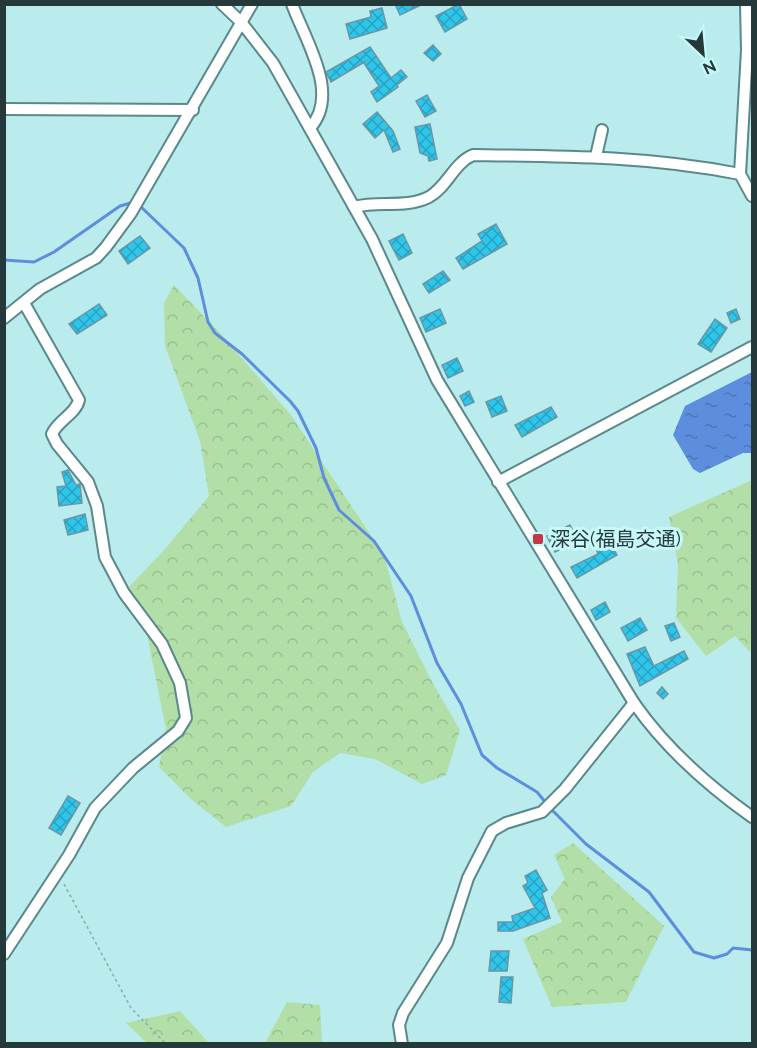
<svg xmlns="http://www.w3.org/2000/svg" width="757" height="1048" font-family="Raleway,'Noto Sans JP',sans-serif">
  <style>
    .forest { fill: url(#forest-crowns) }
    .water { fill: url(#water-ripples) }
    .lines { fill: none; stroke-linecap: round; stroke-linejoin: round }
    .stream { stroke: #5d8edd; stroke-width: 3 }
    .building { fill: url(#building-cross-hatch); stroke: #6c96a4; stroke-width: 1.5 }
    .minor-casing { stroke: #5b898b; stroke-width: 14 }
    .path { stroke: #86adae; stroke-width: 1.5; stroke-dasharray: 3 3; stroke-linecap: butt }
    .minor { stroke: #fff; stroke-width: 10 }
    .poi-dot { fill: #c63646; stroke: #c7f8fa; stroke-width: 2 }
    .labels { text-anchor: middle; stroke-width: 6; stroke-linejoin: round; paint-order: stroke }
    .poi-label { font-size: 20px; fill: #26393a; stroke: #c7f8fa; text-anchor: start }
  </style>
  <defs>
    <pattern id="forest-crowns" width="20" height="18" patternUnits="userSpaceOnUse" patternTransform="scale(1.5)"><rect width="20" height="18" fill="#b2dfa7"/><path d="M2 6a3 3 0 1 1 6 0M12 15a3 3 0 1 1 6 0" fill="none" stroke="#99c090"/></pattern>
    <pattern id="water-ripples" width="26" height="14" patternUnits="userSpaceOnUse" patternTransform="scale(1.5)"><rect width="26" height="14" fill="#5d8edd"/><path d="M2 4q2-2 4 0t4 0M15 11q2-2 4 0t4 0" fill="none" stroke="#4d75b4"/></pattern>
    <pattern id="building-cross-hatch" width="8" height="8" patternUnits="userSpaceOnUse" patternTransform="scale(1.5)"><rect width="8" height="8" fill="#2fc6ec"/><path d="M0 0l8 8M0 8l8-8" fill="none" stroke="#28a2c0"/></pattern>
  </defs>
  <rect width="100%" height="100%" fill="#baebed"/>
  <g class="forest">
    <path d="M174,285l46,48 71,82 93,140 18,67 29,58 29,50 -14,45 -24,9 -47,-25 -35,-6 -27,19 -22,34 -65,21 -35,-28 -32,-32 7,-38 -21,-104 -18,-36 39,-41 43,-52 -9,-55 -35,-95 -1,-43z"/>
    <path d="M752,480v174l-17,-18 -29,20 -30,-38 2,-54 -9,-47z"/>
    <path d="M573,843l91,83 -38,76 -74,5 -29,-68 39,-17 -11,-25 14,-18 -11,-24z"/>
    <path d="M287,1002l33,3 2,38h-57z"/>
    <path d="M180,1011l29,32h-62l-21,-20z"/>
  </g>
  <path class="water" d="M752,372v81h-9l-43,20 -7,-4 -20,-34 12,-29z"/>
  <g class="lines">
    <g class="stream">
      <path d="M140,206l44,42 14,30 10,44 7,11 27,21 48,47 8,10 18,37 8,30 15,32 35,31 37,55 26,67 24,41 21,51 15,13 40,24 9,11"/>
      <path d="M4,260l30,2 20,-10 66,-46 14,-4"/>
      <path d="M550,808l36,36 63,48 45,60 20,6 13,-4 6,-6 19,2"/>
    </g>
  </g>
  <g class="building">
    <path d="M395,4h28l-23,11z"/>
    <path d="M459,4l8,15 -22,13 -9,-16z"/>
    <path d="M382,8l5,20 -37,11 -4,-15 25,-7 -1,-6z"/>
    <path d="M433,45l8,9 -8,7 -9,-8z"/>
    <path d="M370,47l21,31 10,-8 6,7 -10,8 1,2 -21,15 -6,-10 8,-6 -15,-23 2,-2 -35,21 -5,-10z"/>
    <path d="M427,95l9,16 -11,6 -9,-16z"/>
    <path d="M377,112l16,19 7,18 -7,3 -9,-22 -9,8 -12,-14z"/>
    <path d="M430,124l7,35 -8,2 -1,-5 -8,-3 -5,-26z"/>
    <path d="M496,224l11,20 -44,25 -7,-11 26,-17 -4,-7z"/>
    <path d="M403,234l9,19 -13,7 -10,-19z"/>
    <path d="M140,236l10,12 -22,16 -9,-13z"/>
    <path d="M443,271l7,9 -21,13 -6,-9z"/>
    <path d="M99,304l8,11 -30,19 -8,-10z"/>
    <path d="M440,309l6,14 -20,9 -6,-14z"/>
    <path d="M736,309l4,10 -9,4 -4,-10z"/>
    <path d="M715,319l12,9 -16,24 -13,-8z"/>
    <path d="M457,358l6,13 -15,7 -6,-13z"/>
    <path d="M469,391l5,11 -9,4 -5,-10z"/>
    <path d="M501,396l6,15 -15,6 -6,-15z"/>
    <path d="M551,407l6,10 -35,20 -7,-12z"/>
    <path d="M68,470l8,15 4,-1 2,19 -23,3 -2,-19 9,-1 -4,-14z"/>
    <path d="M85,514l3,16 -20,5 -4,-15z"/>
    <path d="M570,525l8,16 -23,11 -8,-16z"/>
    <path d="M610,543l7,12 -40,23 -6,-11 27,-13 -1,-3z"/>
    <path d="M605,602l5,10 -14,8 -5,-10z"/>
    <path d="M640,618l7,12 -19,11 -7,-13z"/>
    <path d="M674,623l6,14 -9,4 -6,-15z"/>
    <path d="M645,647l9,19 30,-15 4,8 -48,27 -13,-32z"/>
    <path d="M662,687l6,7 -5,5 -6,-6z"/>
    <path d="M68,796l12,7 -19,32 -12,-7z"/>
    <path d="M536,870l11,20 -5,3 8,25 -37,13h-15v-9h15l-1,-6 23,-8 -12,-22 5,-3 -3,-7z"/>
    <path d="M491,951h18l-2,20h-18z"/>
    <path d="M501,977h12l-2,26 -12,-1z"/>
  </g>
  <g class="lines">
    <g class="minor-casing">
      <g id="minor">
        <path d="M222,4l19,18 32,41 99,176 65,141 197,323c32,46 73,82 118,114"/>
        <path d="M292,4c13,36 49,90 18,124"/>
        <path d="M4,109l189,1"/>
        <path d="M596,156l6,-26"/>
        <path d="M740,174l7,-124 -1,-46"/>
        <path d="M354,207c25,-7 51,2 75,-10 18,-10 25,-34 44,-42 92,1 176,1 267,19l12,22"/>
        <path d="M4,318l36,-29 56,-31 10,-11 25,-34 121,-209"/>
        <path d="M498,482l254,-135"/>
        <path d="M4,954l65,-99 26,-47 38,-40 45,-37 8,-13 -6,-35 -18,-39 -38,-51 -19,-36 -8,-51 -9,-24 -31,-38 -5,-10c6,-14 24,-20 27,-34l-55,-97"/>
        <path d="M402,1044l-3,-19 4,-12 44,-70 21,-65 24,-47 14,-8 36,-11 23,-23 69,-86"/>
      </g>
    </g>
    <path class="path" d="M64,884l67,124 35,36"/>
    <use href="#minor" class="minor"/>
  </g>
  <rect class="poi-dot" x="532" y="533" width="12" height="12" rx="3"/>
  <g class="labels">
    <g class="poi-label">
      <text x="550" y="546">深谷(福島交通)</text>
    </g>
  </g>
  <rect width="757" height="1048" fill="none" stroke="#26393a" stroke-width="12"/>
  <g transform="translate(703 54) rotate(154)" stroke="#c7f8fa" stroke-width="4.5" paint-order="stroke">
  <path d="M0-4.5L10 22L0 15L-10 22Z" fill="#26393a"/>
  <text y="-9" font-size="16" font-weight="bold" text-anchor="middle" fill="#26393a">N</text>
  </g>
</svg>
